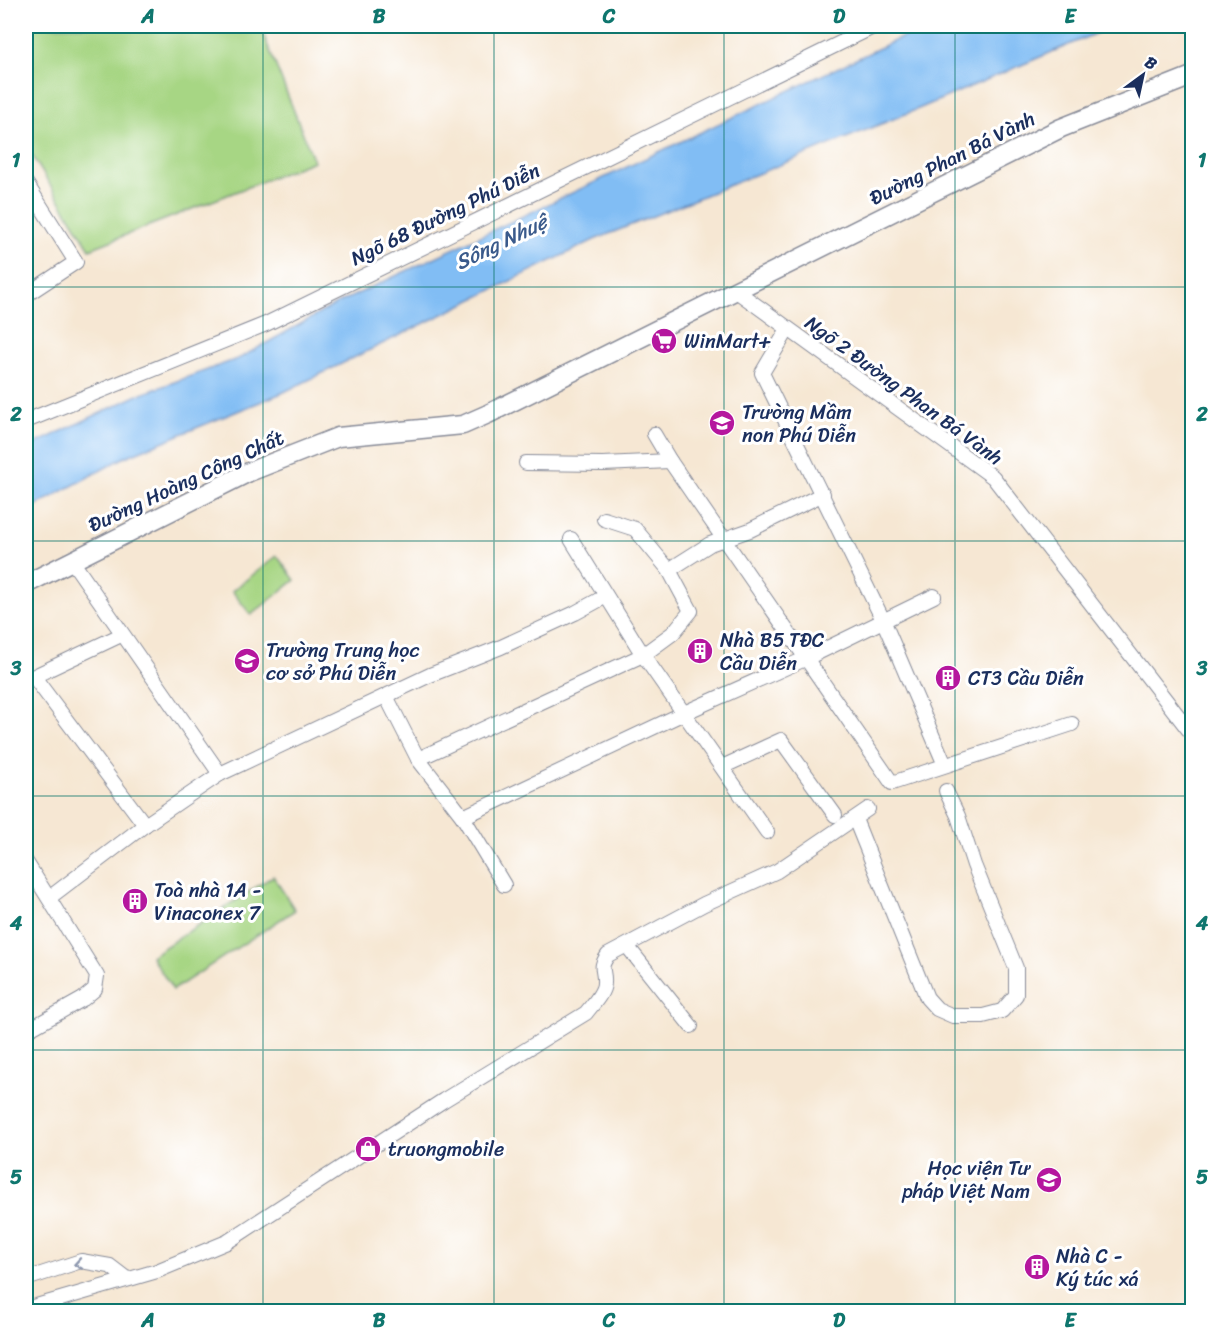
<svg xmlns="http://www.w3.org/2000/svg" width="1218" height="1337" font-family="Sriracha,sans-serif">
  <style>
    .green { fill: #a7d684; stroke: #618271; stroke-width: 1.5 }
    .water { fill: #81bdf4; stroke: #4e76a9; stroke-width: 1.5 }
    .lines { fill: none; stroke-linecap: round; stroke-linejoin: round }
    .minor-casing { stroke: #888b98; stroke-width: 16 }
    .tertiary-casing { stroke: #888b98; stroke-width: 21 }
    .minor { stroke: #fff; stroke-width: 14 }
    .tertiary { stroke: #fff; stroke-width: 18 }
    .oneway { stroke: #8d97ae }
    .grid { fill: none; stroke: #0f766e; stroke-width: 1.5; stroke-opacity: 0.55 }
    .labels { text-anchor: middle; stroke-width: 6; stroke-linejoin: round; paint-order: stroke }
    .street-label { font-size: 20px; fill: #1b2f5e; stroke: #fff }
    .poi-label { font-size: 20px; fill: #1b2f5e; stroke: #fff; text-anchor: start }
    .water-label { font-size: 21px; font-style: italic; fill: #3a5a8b; stroke: #fff }
    .neatline { fill: none; stroke: #0f766e; stroke-width: 2 }
    .grid-label { font-size: 20px; text-anchor: middle; font-weight: bold; fill: #0f766e }
  </style>
  <rect width="100%" height="100%" fill="#fff"/>
  <filter id="ink" filterUnits="userSpaceOnUse"><feTurbulence type="fractalNoise" baseFrequency=".0167" numOctaves="2"/><feDisplacementMap in="SourceGraphic" scale="12" xChannelSelector="R" yChannelSelector="G"/><feConvolveMatrix kernelMatrix="1 2 1 2 8 2 1 2 1" color-interpolation-filters="sRGB"/></filter>
  <filter id="wash" filterUnits="userSpaceOnUse"><feTurbulence type="fractalNoise" baseFrequency=".008" numOctaves="4" result="noise"/><feDisplacementMap in="SourceGraphic" scale="24" xChannelSelector="R" yChannelSelector="G"/><feGaussianBlur stdDeviation="1.35" result="paint"/><feColorMatrix in="noise" values="0 0 0 0 0 0 0 0 0 0 0 0 0 0 0 0 0 1.4 0 .05"/><feComposite in="paint" operator="in"/></filter>
  <g filter="url(#wash)">
    <rect width="100%" height="100%" fill="#f6e7d3"/>
    <g class="green">
      <path d="M26,26h234l54,135 -224,88 -64,-103z"/>
      <path d="M277,556l18,24 -44,35 -19,-24z"/>
      <path d="M273,876l22,34 -122,80 -22,-34z"/>
    </g>
    <path class="water" d="M926,26h187l-190,81 -329,133 -312,153 -157,64 -99,54v-63l110,-52 104,-38 96,-54z"/>
  </g>
  <g filter="url(#ink)">
    <g class="lines">
      <g class="minor-casing">
        <g id="minor">
          <path d="M26,183l50,79 -50,33"/>
          <path d="M735,290l258,187 199,257"/>
          <path d="M788,329l-26,44 121,247 62,145"/>
          <path d="M26,421l240,-97 609,-298"/>
          <path d="M654,434l16,27 222,322 180,-59"/>
          <path d="M526,463l77,1 67,-3"/>
          <path d="M571,539l72,116 124,177"/>
          <path d="M72,561l148,213"/>
          <path d="M669,570l41,-26 40,-14 73,-36"/>
          <path d="M34,677l111,148"/>
          <path d="M26,680l95,-45"/>
          <path d="M386,696l32,63 45,58 41,68"/>
          <path d="M418,759l225,-104 30,-22 18,-22 -22,-41 -34,-41 -31,-10"/>
          <path d="M722,767l59,-27 54,75"/>
          <path d="M463,817l221,-104 123,-55 127,-62"/>
          <path d="M855,819l72,179 10,11 16,7h30l19,-5 14,-16v-27l-42,-103 -16,-49 -12,-25"/>
          <path d="M26,862l71,114 -2,13 -12,10 -57,32"/>
          <path d="M49,898l96,-73 75,-51 210,-99 71,-28 74,-34 31,-17"/>
          <path d="M627,946l64,80"/>
          <path d="M26,1279l55,-18 29,5 17,13"/>
          <path d="M26,1309l131,-38 70,-29 217,-142 142,-87c6,-8 18,-20 18,-30 1,-14 -6,-14 4,-28l96,-51 73,-33 91,-62"/>
        </g>
      </g>
      <g class="tertiary-casing">
        <path id="tertiary" d="M26,584l223,-112 89,-35 125,-12 25,-11 573,-286 131,-52"/>
      </g>
      <use href="#minor" class="minor"/>
      <use href="#tertiary" class="tertiary"/>
    </g>
    <defs><path id="oneway-chevron" d="M-2-3.5L2.5 0L-2 3.5" fill="none" stroke-width="1.6" stroke-linecap="round" stroke-linejoin="round" transform="scale(1.5)"/></defs>
    <use class="oneway" href="#oneway-chevron" transform="translate(78 1264) rotate(170)"/>
  </g>
  <path class="grid" d="M263,26v1286M494,26v1286M724,26v1286M955,26v1286M26,287h1166M26,541h1166M26,796h1166M26,1050h1166"/>
  <defs>
    <g id="supermarket-disc" transform="scale(1.35)"><circle r="9.5" fill="#b5179e" stroke="#fff"/><path d="M-6-5.5h2.5l.6 2H6L4.5 2H-2.5L-4.4-4H-6ZM-1.5 3.2a1.3 1.3 0 1 0 .1 0ZM3 3.2a1.3 1.3 0 1 0 .1 0Z" fill="#fff"/></g>
    <g id="school-disc" transform="scale(1.35)"><circle r="9.5" fill="#b5179e" stroke="#fff"/><path d="M0-5L7-2L0 1L-7-2ZM-4 1L0 2.5L4 1V4Q0 6-4 4Z" fill="#fff"/></g>
    <g id="building-disc" transform="scale(1.35)"><circle r="9.5" fill="#b5179e" stroke="#fff"/><path d="M-4-6H4V6H1V3H-1V6H-4ZM-2.5-4.3h1.7v1.8h-1.7ZM.8-4.3h1.7v1.8H.8ZM-2.5-1h1.7V.8h-1.7ZM.8-1h1.7V.8H.8Z" fill="#fff"/></g>
    <g id="shop-disc" transform="scale(1.35)"><circle r="9.5" fill="#b5179e" stroke="#fff"/><path d="M-5-2.5h2.3a2.7 3.5 0 0 1 5.4 0H5L5.5 6h-11ZM-1.5-2.5h3a1.5 2.3 0 0 0-3 0Z" fill="#fff"/></g>
    <g id="university-disc" transform="scale(1.35)"><circle r="9.5" fill="#b5179e" stroke="#fff"/><path d="M0-5L7-2L0 1L-7-2ZM-4 1L0 2.5L4 1V4Q0 6-4 4Z" fill="#fff"/></g>
  </defs>
  <g fill-rule="evenodd">
    <use href="#supermarket-disc" x="664" y="341"/>
    <use href="#school-disc" x="722" y="423"/>
    <use href="#building-disc" x="700" y="651"/>
    <use href="#school-disc" x="247" y="661"/>
    <use href="#building-disc" x="948" y="678"/>
    <use href="#building-disc" x="135" y="901"/>
    <use href="#shop-disc" x="368" y="1149"/>
    <use href="#university-disc" x="1049" y="1180"/>
    <use href="#building-disc" x="1037" y="1267"/>
  </g>
  <g class="labels">
    <g class="street-label">
      <text transform="translate(952 158) rotate(-27)" y="7">Đường Phan Bá Vành</text>
      <text transform="translate(445 214) rotate(-26)" y="7">Ngõ 68 Đường Phú Diễn</text>
      <text transform="translate(904 390) rotate(36)" y="7">Ngõ 2 Đường Phan Bá Vành</text>
      <text transform="translate(186 481) rotate(-25)" y="7">Đường Hoàng Công Chất</text>
    </g>
    <g class="poi-label">
      <text x="684" y="348">WinMart+</text>
      <text x="742" y="419">Trường Mầm<tspan x="742" dy="23">non Phú Diễn</tspan></text>
      <text x="720" y="647">Nhà B5 TĐC<tspan x="720" dy="23">Cầu Diễn</tspan></text>
      <text x="266" y="657">Trường Trung học<tspan x="266" dy="23">cơ sở Phú Diễn</tspan></text>
      <text x="968" y="685">CT3 Cầu Diễn</text>
      <text x="154" y="897">Toà nhà 1A -<tspan x="154" dy="23">Vinaconex 7</tspan></text>
      <text x="388" y="1156">truongmobile</text>
      <text x="1030" y="1175" text-anchor="end">Học viện Tư<tspan x="1030" dy="23">pháp Việt Nam</tspan></text>
      <text x="1056" y="1263">Nhà C -<tspan x="1056" dy="23">Ký túc xá</tspan></text>
    </g>
    <g class="water-label">
      <text transform="translate(501 242) rotate(-26)" y="7">Sông Nhuệ</text>
    </g>
  </g>
  <rect width="1218" height="1337" fill="none" stroke="#fff" stroke-width="66"/>
  <g transform="translate(1143 75) rotate(33)" stroke="#ffffff" stroke-width="4.5" paint-order="stroke">
  <path d="M0-4.5L10 22L0 15L-10 22Z" fill="#1b2f5e"/>
  <text y="-9" font-size="16" font-weight="bold" text-anchor="middle" fill="#1b2f5e">B</text>
  </g>
  <rect x="33" y="33" width="1152" height="1271" class="neatline"/>
  <g class="grid-label">
    <text x="148" y="23">A</text>
    <text x="379" y="23">B</text>
    <text x="609" y="23">C</text>
    <text x="839" y="23">D</text>
    <text x="1070" y="23">E</text>
    <text x="16" y="167">1</text>
    <text x="1202" y="167">1</text>
    <text x="16" y="421">2</text>
    <text x="1202" y="421">2</text>
    <text x="16" y="675">3</text>
    <text x="1202" y="675">3</text>
    <text x="16" y="930">4</text>
    <text x="1202" y="930">4</text>
    <text x="16" y="1184">5</text>
    <text x="1202" y="1184">5</text>
    <text x="148" y="1327">A</text>
    <text x="379" y="1327">B</text>
    <text x="609" y="1327">C</text>
    <text x="839" y="1327">D</text>
    <text x="1070" y="1327">E</text>
  </g>
</svg>
